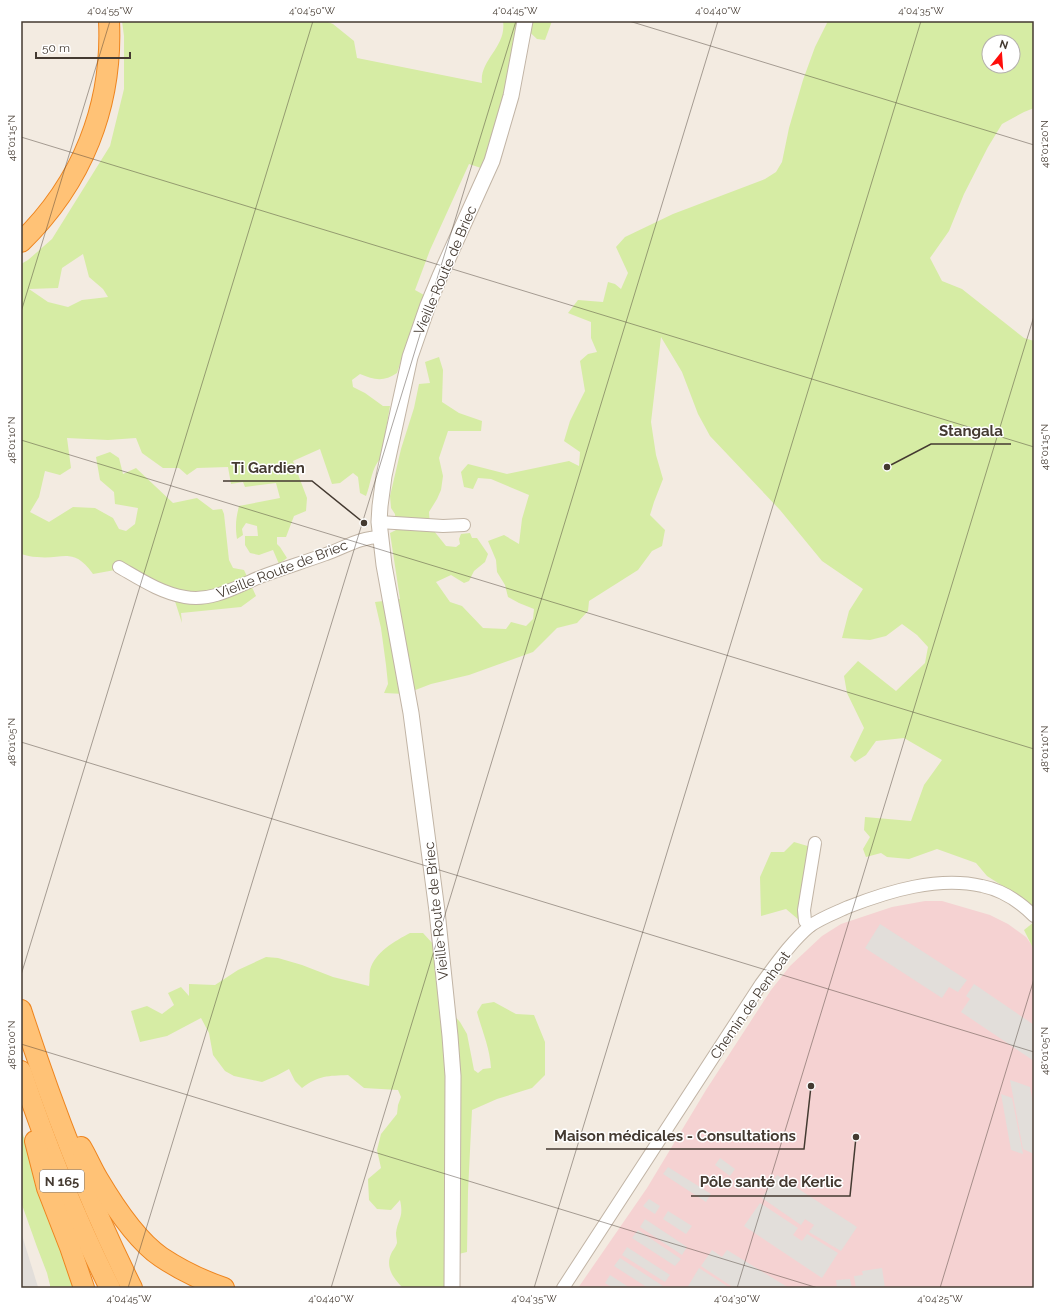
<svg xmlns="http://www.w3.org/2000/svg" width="1055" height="1309" font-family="Raleway,sans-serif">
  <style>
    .medical { fill: #f5d2d2 }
    .green { fill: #d6eca4; fill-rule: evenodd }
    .parking { fill: #e2deda }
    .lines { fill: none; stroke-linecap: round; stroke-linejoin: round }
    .minor-casing { stroke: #c1b4a5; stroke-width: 14 }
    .tertiary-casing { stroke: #c1b4a5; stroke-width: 17 }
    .trunk-casing { stroke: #ee851f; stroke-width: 22 }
    .minor { stroke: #fff; stroke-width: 12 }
    .tertiary { stroke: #fff; stroke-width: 15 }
    .trunk { stroke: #ffc276; stroke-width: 20 }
    .ticks { fill: none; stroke: #443a31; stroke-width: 1; stroke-opacity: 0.45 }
    .labels { text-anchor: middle; stroke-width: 3; stroke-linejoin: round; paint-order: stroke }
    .shield { fill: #fff; stroke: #7c756f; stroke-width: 1 }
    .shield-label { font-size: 13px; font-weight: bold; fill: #443a31 }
    .street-label { font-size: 14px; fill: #443a31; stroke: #fff }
    .leader { fill: none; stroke: #443a31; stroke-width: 1.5 }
    .callout-dot { fill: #443a31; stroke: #fff; stroke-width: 1.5 }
    .callout-label { font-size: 15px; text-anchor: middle; font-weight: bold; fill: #443a31; stroke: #fff; stroke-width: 3; stroke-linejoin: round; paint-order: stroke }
    .neatline { fill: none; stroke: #443a31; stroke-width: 1.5 }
    .ticks-label { font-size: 10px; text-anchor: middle; fill: #443a31 }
  </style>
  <rect width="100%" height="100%" fill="#f3ebe1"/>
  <path class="medical" d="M925,901h17l48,14 18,9 18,13 8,11v340h-456l69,-100 59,-98 65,-100 19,-24 32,-30 19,-12 51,-17z"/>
  <g class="green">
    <path d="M122,21h203l8,3 21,17 3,17 125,25c-3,-23 25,-36 21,-62h49l-7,19 -8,-1 -16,-15 -14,78 -26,66 -12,-4 -39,86 -15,40 9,5 -12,32 -15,46c-13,9 -23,7 -37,1l-8,6 1,7 12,6 18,13h7l-9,52c-10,10 -10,26 -15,38l-6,-3 -2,-16 -5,-4 -13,10 -8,1 -12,-35 -27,12 14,37 -1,13 -12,5 -8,21h-9v7l3,3 7,11 -8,6 -6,-14 -14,5 -9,-2 -5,-8v-9h13l-1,-10 -11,-3 -4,6 1,6 -6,4c-2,-13 -1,-21 2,-33l41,-8 -4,-15 -31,4 -2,-5 -12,2 -3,-17 -31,1 -10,7 -8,-7h-16l-21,-15 -6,-15 -28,2 -41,-2 4,30 -11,7 -15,-4 -6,26 -9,15 19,10 24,-15 22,1 18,10 6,11 7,2 9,-7 3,-16 -23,-4 -1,-12 -14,-12 -4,-23 14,-5 9,6 4,16 13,-6 37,35 24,-5 16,12 9,-1 2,5 5,46 4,8 11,2 12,26 -15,11 -60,6 1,10 -11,-34 -45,-21 -33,6c-20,-28 -30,-14 -56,-17 -6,0 -11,-2 -16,-3v-290l7,-4 24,-21 58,-93 14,-57v-53zM83,254l6,23 14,12 5,8 -26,3 -14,7 -20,-5 -19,-13 29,-1 4,-20z"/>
    <path d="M828,21h206v87l-10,4 -22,12 -14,23 -24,47 -15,37 -19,27 12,23 20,8 62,49 10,3v570l-14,-14 -33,-21 -11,-13 -39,-14 -28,10 -22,-2 -6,-4 -15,4 -3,-8 7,-12 -6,-7 1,-13 46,4 13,-36 18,-25 -38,-22 -28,3 -10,14 -11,7 -5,-5 14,-29 -17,-35 -3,-17 14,-15 38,30 29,-28 3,-16 -11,-12 -15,-11 -16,12 -16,4 -28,-2 7,-27 14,-22 -41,-28 -42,-51 -70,-74 -12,-22 -16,-42 -21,-35 -10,85 5,33 7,24 -9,23 -4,13 15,15 -3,16 -10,5 -14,19 -49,31 -1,10 -11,12 -20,5 -24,24 -64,23 -38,9 -26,10 -21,-1 4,-9 -2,-19 -5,-37 -6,-26 25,-3 -10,-66 6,-3 -1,-16 -4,-6 -1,-12 11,-47 13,-41 5,-24 11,-1 -5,-21 14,-5 4,13 -1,32 17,11 23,8 -1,10h-33l-9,27 4,18 -2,14 -4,9 -8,13 1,14 16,20 10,1 4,-3 -1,-5 2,-5 9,-1 2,5h5l11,16 -3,8 -11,9 -5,10 -5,2 -13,-8 -15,7 14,20 12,4 21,22 23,1 5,-7 15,4 7,-7 1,-10 -15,-6 -11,-6 -3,-12 -8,-13 -1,-12 -8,-19 16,-6 15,9 3,-25 7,-24 -38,-16 -13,-1 -5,11 -9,-2 -3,-15 7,-8 39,10 62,-13 10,5 1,-14 -16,-11 6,-20 15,-30 -5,-30 8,-7 9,-2 -6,-14v-16l-23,-9 10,-13 25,2 5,-20 7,2 6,5 7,-16 -12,-26 9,-10 48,-23 92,-35 11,-7 6,-10 7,-34 14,-48 12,-33zM989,42h24v24h-24z"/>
    <path d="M794,842l17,5 -12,73 -13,-11 -25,7 -1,-39 11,-25h13z"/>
    <path d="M1034,922v28l-10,-20z"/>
    <path d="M410,933h13l11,12 9,58 17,19 7,12 7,36 4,3 5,-4 8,-1c-1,-20 -9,-37 -14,-56l5,-8 12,-2 22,12 18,1 11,27v33l-13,13 -35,11 -25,11 -4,81 -1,61 -21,5 1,31h-44c-9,-9 -18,-20 -12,-34 1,-3 5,-7 6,-11 0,-3 -1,-6 -1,-10 2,-15 8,-15 4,-33l-9,10 -14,-1 -8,-9 -1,-21 13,-11 -4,-18 4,-16 16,-20 1,-9 3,-8 -3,-7 -34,-2 -16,-13c-20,1 -29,0 -46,13l-7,-7 -6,-12 -13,7 -14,6 -28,-6 -9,-5 -12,-16 -4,-22 -8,-15 -34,18 -27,6 -9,-31 16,-5 15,8 12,-9 -6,-12 13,-6 8,9v-12l26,1 23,-15 28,-13 12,1 24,7 31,12 36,9c1,-5 0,-11 1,-16 5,-18 25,-29 40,-37z"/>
    <path d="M21,1129l56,159h-27v-3l-3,-12 -10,-26 -16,-45z"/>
  </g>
  <g class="parking">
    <path d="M880,924l87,56 -9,12 -9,-5 -7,11 -77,-50z"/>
    <path d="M974,984l60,41v36l-73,-49 9,-13 -4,-3z"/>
    <path d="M1010,1080l20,7 3,16h1v51l-11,-5z"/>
    <path d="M1001,1094l11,4 11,56 -12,-4z"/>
    <path d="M720,1158l15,11 -5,7 -15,-11z"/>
    <path d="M668,1167l43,27 -5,8 -43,-28z"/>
    <path d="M777,1175l80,52 -16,24 -32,-19 5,-7 -9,-6 -4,6 -39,-27z"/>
    <path d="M649,1199l11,7 -5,8 -12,-8z"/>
    <path d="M760,1203l38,25 -5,7 9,6 5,-7 31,19 -16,25 -78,-52z"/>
    <path d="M668,1211l24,15 -6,8 -23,-15z"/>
    <path d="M645,1219l42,28 -5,8 -42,-28z"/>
    <path d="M638,1230l43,29 -6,7 -43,-28z"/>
    <path d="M21,1232l17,55 -4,1h-13z"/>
    <path d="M627,1247l43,28 -5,7 -43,-27z"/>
    <path d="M712,1250l10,7 5,-7 62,38h-55l-33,-22z"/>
    <path d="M620,1258l43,28 -2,2h-13l-34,-22z"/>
    <path d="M699,1268l31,20h-43z"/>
    <path d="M882,1268l3,20h-29l-2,-12 9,-1 -1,-4z"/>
    <path d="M610,1275l20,13h-17l-8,-5z"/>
    <path d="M850,1279l2,9h-15l-1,-8z"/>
  </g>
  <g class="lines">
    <g class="minor-casing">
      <g id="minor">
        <path d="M379,522l64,4 21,-1"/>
        <path d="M119,567c21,12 42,26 66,30 27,5 51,-10 75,-20 21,-8 44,-15 66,-23 18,-6 34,-17 54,-17"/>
        <path d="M810,926l-5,-5 -1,-11 11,-67"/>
        <path d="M563,1288l198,-304c15,-20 30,-42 49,-58 11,-8 25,-13 38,-19 41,-16 90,-31 134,-21 20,4 38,16 52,30"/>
      </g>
    </g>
    <g class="tertiary-casing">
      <path id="tertiary" d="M452,1288l1,-212 -3,-40 -13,-125 -26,-198 -27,-148 -5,-43 1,-16 4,-30 26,-119 18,-52 12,-29 52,-115 19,-65 14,-75"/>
    </g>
    <g class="trunk-casing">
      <g id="trunk">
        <path d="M21,242c61,-59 92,-136 88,-221"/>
        <path d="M21,1010c31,95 66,188 111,278"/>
        <path d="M21,1071c25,74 54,147 89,217"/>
        <path d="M35,1141l12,47 23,59 14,41"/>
        <path d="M81,1147c6,10 11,22 17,32 16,27 38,61 63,78 21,14 40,23 63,31"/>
      </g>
    </g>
    <use href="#minor" class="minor"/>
    <use href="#tertiary" class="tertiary"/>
    <use href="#trunk" class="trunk"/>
  </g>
  <path class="ticks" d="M629,21l405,124M21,137l1013,310M21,312l89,-291M21,440l1013,309M21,742l1013,310M21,975l292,-954M21,1044l797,244M128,1288l388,-1267M331,1288l387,-1267M534,1288l387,-1267M737,1288l297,-972M940,1288l94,-309"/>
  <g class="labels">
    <rect class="shield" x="40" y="1170" width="44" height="22" rx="3"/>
    <g class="shield-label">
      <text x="62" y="1186">N 165</text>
    </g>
    <g class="street-label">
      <text transform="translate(445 270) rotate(-67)" y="5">Vieille Route de Briec</text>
      <text transform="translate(282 569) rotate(-21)" y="5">Vieille Route de Briec</text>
      <text transform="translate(436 911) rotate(-96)" y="5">Vieille Route de Briec</text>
      <text transform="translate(750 1005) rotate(-55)" y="5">Chemin de Penhoat</text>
    </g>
  </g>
  <path class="leader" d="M887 467L931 444H1011M364 523L312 481H223M811 1086L804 1149H546M856 1137L850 1196H691"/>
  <g class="callout-dot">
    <circle cx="887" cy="467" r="4"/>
    <circle cx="364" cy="523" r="4"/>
    <circle cx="811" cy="1086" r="4"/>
    <circle cx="856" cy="1137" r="4"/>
  </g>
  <g class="callout-label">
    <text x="971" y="436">Stangala</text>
    <text x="268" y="473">Ti Gardien</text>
    <text x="675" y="1141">Maison médicales - Consultations</text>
    <text x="771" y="1187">Pôle santé de Kerlic</text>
  </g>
  <rect width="1055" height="1309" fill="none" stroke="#ffffff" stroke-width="44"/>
  <g transform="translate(1001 54) rotate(17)"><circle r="19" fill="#ffffff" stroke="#b4b0ad"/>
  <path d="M0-3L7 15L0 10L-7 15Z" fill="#ff0e0b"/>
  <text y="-6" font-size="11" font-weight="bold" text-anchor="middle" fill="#443a31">N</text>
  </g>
  <path d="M36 52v6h94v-6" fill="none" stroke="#443a31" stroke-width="2"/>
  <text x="42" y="52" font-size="12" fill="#443a31" stroke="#ffffff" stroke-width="3" paint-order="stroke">50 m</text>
  <rect x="22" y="22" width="1011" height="1265" class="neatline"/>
  <g class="ticks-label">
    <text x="110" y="14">4°04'55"W</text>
    <text x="312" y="14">4°04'50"W</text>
    <text x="515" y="14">4°04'45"W</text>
    <text x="718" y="14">4°04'40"W</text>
    <text x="921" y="14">4°04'35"W</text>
    <text transform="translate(11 138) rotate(-90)" y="4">48°01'15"N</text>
    <text transform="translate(1044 144) rotate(-90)" y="4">48°01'20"N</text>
    <text transform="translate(11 440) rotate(-90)" y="4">48°01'10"N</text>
    <text transform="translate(1044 447) rotate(-90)" y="4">48°01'15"N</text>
    <text transform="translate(11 742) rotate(-90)" y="4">48°01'05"N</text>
    <text transform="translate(1044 749) rotate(-90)" y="4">48°01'10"N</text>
    <text transform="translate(11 1045) rotate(-90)" y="4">48°01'00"N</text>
    <text transform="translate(1044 1051) rotate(-90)" y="4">48°01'05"N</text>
    <text x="129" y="1302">4°04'45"W</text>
    <text x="331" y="1302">4°04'40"W</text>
    <text x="534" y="1302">4°04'35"W</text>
    <text x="737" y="1302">4°04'30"W</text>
    <text x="940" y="1302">4°04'25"W</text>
  </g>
</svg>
